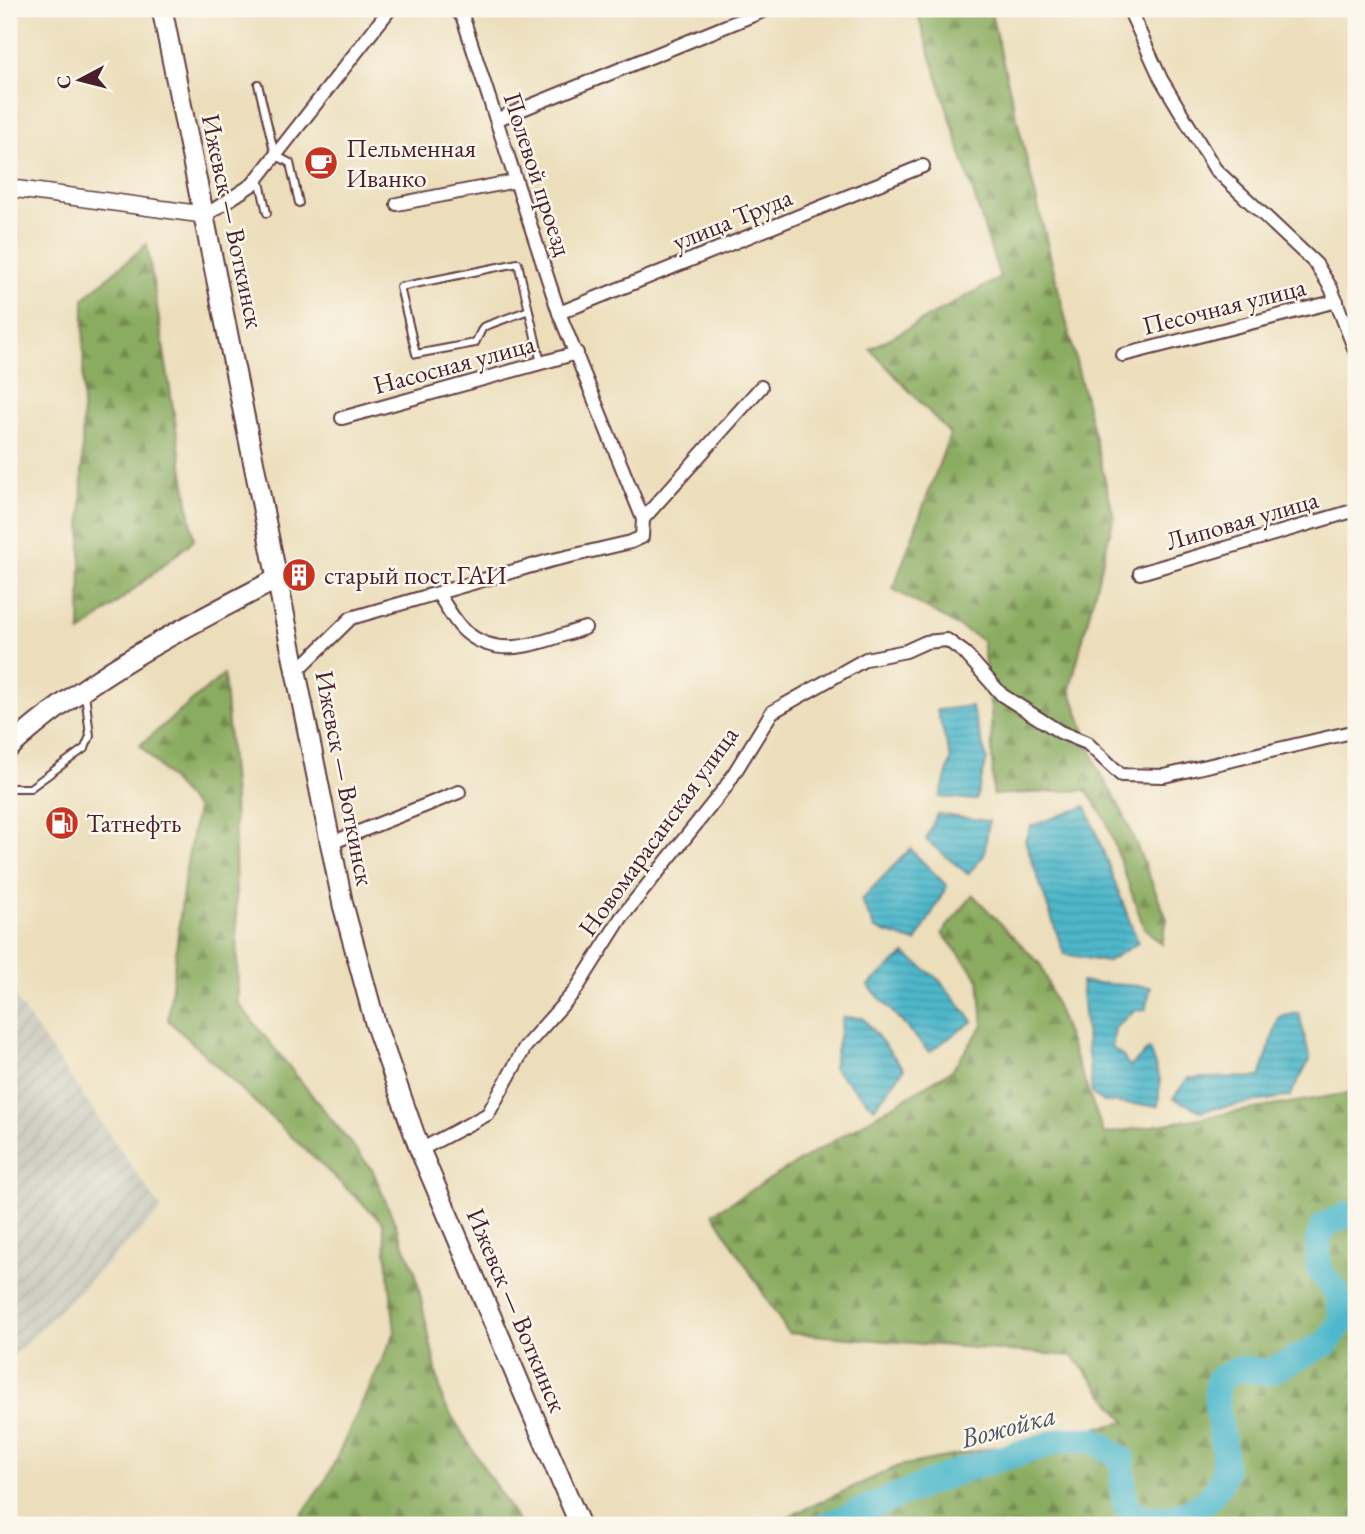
<svg xmlns="http://www.w3.org/2000/svg" width="1365" height="1534" font-family="'EB Garamond',serif">
  <style>
    .industrial { fill: url(#industrial-furrows) }
    .forest { fill: url(#forest-firs); stroke: #6a6646; stroke-width: 2 }
    .water { fill: url(#water-rules); stroke: #4c6c7b; stroke-width: 2 }
    .lines { fill: none; stroke-linecap: round; stroke-linejoin: round }
    .river { stroke: #4eb8cb; stroke-width: 26 }
    .service-casing { stroke: #623c41; stroke-width: 10 }
    .minor-casing { stroke: #623c41; stroke-width: 16 }
    .tertiary-casing { stroke: #623c41; stroke-width: 19 }
    .primary-casing { stroke: #623c41; stroke-width: 23 }
    .service { stroke: #fff; stroke-width: 6 }
    .minor { stroke: #fff; stroke-width: 12 }
    .tertiary { stroke: #fff; stroke-width: 16 }
    .primary { stroke: #fff; stroke-width: 19 }
    .labels { text-anchor: middle; stroke-width: 5; stroke-linejoin: round; paint-order: stroke }
    .poi-label { font-size: 26px; fill: #4a1f2b; stroke: #fbf7ec; text-anchor: start }
    .street-label { font-size: 26px; fill: #4a1f2b; stroke: #fbf7ec }
    .water-label { font-size: 28px; font-style: italic; fill: #4b5563; stroke: #fbf7ec }
  </style>
  <defs>
    <pattern id="industrial-furrows" width="10" height="10" patternUnits="userSpaceOnUse" patternTransform="scale(1.75)"><rect width="10" height="10" fill="#c6c5b8"/><path d="M-1 1l2-2M0 10L10 0M9 11l2-2" fill="none" stroke="#aca99e"/></pattern>
    <pattern id="forest-firs" width="22" height="20" patternUnits="userSpaceOnUse" patternTransform="scale(1.75)"><rect width="22" height="20" fill="#8aac60"/><path d="M5 1l3.5 6h-7zM16 11l3.5 6h-7z" fill="#738b4f"/></pattern>
    <pattern id="water-rules" width="6" height="5" patternUnits="userSpaceOnUse" patternTransform="scale(1.75)"><rect width="6" height="5" fill="#4eb8cb"/><path d="M0 2.5h6" fill="none" stroke="#4395a5"/></pattern>
  </defs>
  <rect width="100%" height="100%" fill="#fbf7ec"/>
  <filter id="ink" filterUnits="userSpaceOnUse"><feTurbulence type="fractalNoise" baseFrequency=".0143" numOctaves="2"/><feDisplacementMap in="SourceGraphic" scale="14" xChannelSelector="R" yChannelSelector="G"/><feConvolveMatrix kernelMatrix="1 2 1 2 8 2 1 2 1" color-interpolation-filters="sRGB"/></filter>
  <filter id="wash" filterUnits="userSpaceOnUse"><feTurbulence type="fractalNoise" baseFrequency=".00686" numOctaves="4" result="noise"/><feDisplacementMap in="SourceGraphic" scale="28" xChannelSelector="R" yChannelSelector="G"/><feGaussianBlur stdDeviation="1.57" result="paint"/><feColorMatrix in="noise" values="0 0 0 0 0 0 0 0 0 0 0 0 0 0 0 0 0 1.4 0 .05"/><feComposite in="paint" operator="in"/></filter>
  <g filter="url(#wash)">
    <rect width="100%" height="100%" fill="#ecdebb"/>
    <path class="industrial" d="M9,989l153,221 -153,150z"/>
    <g class="forest">
      <path d="M916,9h74l124,508 -44,172 28,80 26,46 43,104 -5,25 -18,-16 -39,-110 -19,-28 -93,5 -2,-85 -9,-70 -89,-51 57,-155 -80,-85 130,-71z"/>
      <path d="M147,244l47,296 -114,93 4,-335z"/>
      <path d="M224,674l10,124 4,205 135,168 42,100 28,131 77,123h-225l33,-49 67,-144 -12,-109 -215,-203 17,-146 12,-65 -57,-64z"/>
      <path d="M973,895l68,70 63,169 252,-42v433h-578l5,-6 116,-53 227,-44 -53,-66 -285,-23 -75,-120 239,-143 31,-45 -4,-46 -37,-46z"/>
    </g>
    <g class="water">
      <path d="M971,706l16,53 -11,41 -36,-3 11,-38 -14,-49z"/>
      <path d="M1086,806l52,137 -32,19 -42,-8 -39,-114 6,-14z"/>
      <path d="M937,814l52,7 -5,34 -16,19 -42,-34z"/>
      <path d="M910,849l37,37 -31,56 -41,-13 -14,-29z"/>
      <path d="M905,954l34,26 34,41 -44,31 -61,-67z"/>
      <path d="M1081,982l70,5 -6,23h-10l-20,18 -3,20 10,7 8,12 19,-18 11,31 -2,26 -54,-4 -12,-8z"/>
      <path d="M1299,1013l11,46 -20,37 -89,15 -28,-13 15,-20 72,-1 19,-60z"/>
      <path d="M843,1017l20,1 41,51 -30,39 -41,-40z"/>
    </g>
    <g class="lines">
      <path class="river" d="M826,1525l133,-54 105,-31h30l28,19 2,40 5,15c26,7 44,7 67,-6 55,-33 11,-84 23,-129l19,-10 31,3 58,-29 16,-23 -6,-27 -18,-24 -1,-28 6,-16 22,-10h10"/>
    </g>
  </g>
  <g filter="url(#ink)">
    <g class="lines">
      <g class="service-casing">
        <g id="service">
          <path d="M258,84l17,71 15,8 9,40"/>
          <path d="M259,178l8,35"/>
          <path d="M529,310l-46,17 -8,16 -59,11 -16,-67 118,-24 23,100"/>
          <path d="M9,788h21l55,-40 5,-12 -5,-43"/>
        </g>
      </g>
      <g class="minor-casing">
        <g id="minor">
          <path d="M1129,9l32,70 54,90 101,95 15,24 25,65"/>
          <path d="M498,119l270,-110"/>
          <path d="M397,204l119,-23"/>
          <path d="M206,215l47,-31 137,-175"/>
          <path d="M559,313l364,-147"/>
          <path d="M1123,355l214,-54"/>
          <path d="M342,418l235,-65"/>
          <path d="M643,519l118,-132"/>
          <path d="M1140,573l216,-63"/>
          <path d="M438,594c9,12 17,30 29,39 36,29 78,7 118,-5"/>
          <path d="M298,670l53,-52 198,-57 82,-19 11,-5 1,-18 -84,-206 -96,-295 -7,-9"/>
          <path d="M331,843l128,-51"/>
          <path d="M420,1150l68,-36 37,-67 50,-56 46,-73 104,-130 47,-76 94,-53 40,-8 20,-9 21,-2 18,13 37,42 58,37 27,11 34,32 43,1 192,-45"/>
        </g>
      </g>
      <g class="tertiary-casing">
        <path id="tertiary" d="M9,188l197,27"/>
      </g>
      <g class="primary-casing">
        <g id="primary">
          <path d="M162,9l181,896 33,121 44,124 160,375"/>
          <path d="M9,748c80,-73 174,-120 270,-170"/>
        </g>
      </g>
      <use href="#service" class="service"/>
      <use href="#minor" class="minor"/>
      <use href="#tertiary" class="tertiary"/>
      <use href="#primary" class="primary"/>
    </g>
  </g>
  <defs>
    <g id="cafe-disc" transform="scale(1.75)"><circle r="9.5" fill="#c8321e" stroke="#fbf7ec"/><path d="M-5.5-4.5H6V0H3Q3 3.5 0 3.5H-2.5Q-5.5 3.5-5.5 0ZM3-3.2v2h1.7v-2ZM-6 4.5H4V6H-6Z" fill="#fff"/></g>
    <g id="building-disc" transform="scale(1.75)"><circle r="9.5" fill="#c8321e" stroke="#fbf7ec"/><path d="M-4-6H4V6H1V3H-1V6H-4ZM-2.5-4.3h1.7v1.8h-1.7ZM.8-4.3h1.7v1.8H.8ZM-2.5-1h1.7V.8h-1.7ZM.8-1h1.7V.8H.8Z" fill="#fff"/></g>
    <g id="fuel-disc" transform="scale(1.75)"><circle r="9.5" fill="#c8321e" stroke="#fbf7ec"/><path d="M-5.5-6h7V0h2V4h1.3V-2.5L3-4.5l.8-.8L6-3V5H2.5V1h-1V6h-7ZM-4.2-4.7v3.2H.2V-4.7Z" fill="#fff"/></g>
  </defs>
  <g fill-rule="evenodd">
    <use href="#cafe-disc" x="321" y="163"/>
    <use href="#building-disc" x="299" y="575"/>
    <use href="#fuel-disc" x="62" y="823"/>
  </g>
  <g class="labels">
    <g class="poi-label">
      <text x="346" y="157">Пельменная<tspan x="346" dy="30">Иванко</tspan></text>
      <text x="324" y="584">старый пост ГАИ</text>
      <text x="86" y="832">Татнефть</text>
    </g>
    <g class="street-label">
      <text transform="translate(538 174) rotate(72)" y="9">Полевой проезд</text>
      <text transform="translate(732 219) rotate(-22)" y="9">улица Труда</text>
      <text transform="translate(233 221) rotate(78)" y="9">Ижевск — Воткинск</text>
      <text transform="translate(1224 306) rotate(-14)" y="9">Песочная улица</text>
      <text transform="translate(454 364) rotate(-15)" y="9">Насосная улица</text>
      <text transform="translate(1242 520) rotate(-16)" y="9">Липовая улица</text>
      <text transform="translate(345 778) rotate(79)" y="9">Ижевск — Воткинск</text>
      <text transform="translate(658 831) rotate(-54)" y="9">Новомарасанская улица</text>
      <text transform="translate(517 1310) rotate(67)" y="9">Ижевск — Воткинск</text>
    </g>
    <g class="water-label">
      <text transform="translate(1008 1426) rotate(-15)" y="10">Вожойка</text>
    </g>
  </g>
  <rect width="1365" height="1534" fill="none" stroke="#fbf7ec" stroke-width="35"/>
  <g transform="translate(80 80) rotate(263)" stroke="#fbf7ec" stroke-width="5" paint-order="stroke">
  <path d="M0-5L12 26L0 18L-12 26Z" fill="#4a1f2b"/>
  <text y="-10" font-size="19" font-weight="bold" text-anchor="middle" fill="#4a1f2b">С</text>
  </g>
</svg>
